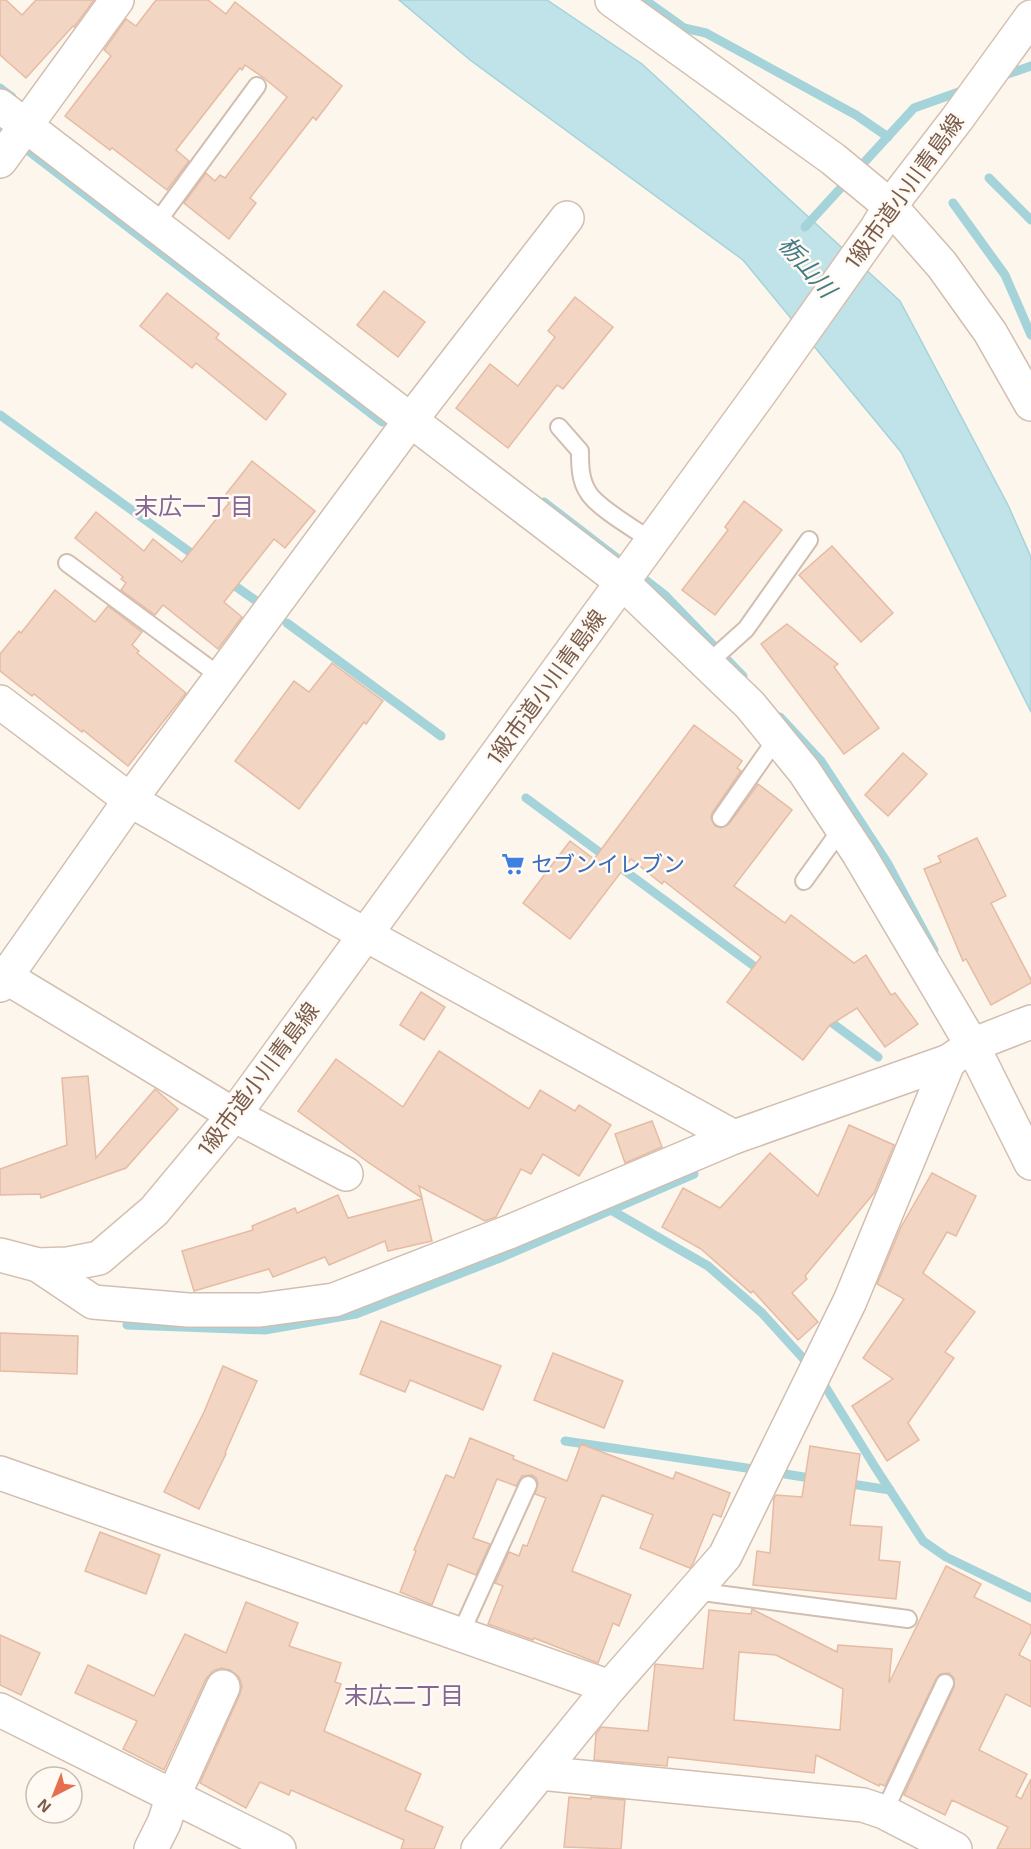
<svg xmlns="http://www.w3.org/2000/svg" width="1031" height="1849" font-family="'Exo 2','Noto Sans JP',sans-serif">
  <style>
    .water { fill: #bfe3e8; stroke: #a5d3da; stroke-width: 1.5 }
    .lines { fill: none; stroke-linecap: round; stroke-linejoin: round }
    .stream { stroke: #a5d3da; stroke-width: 9 }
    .building { fill: #f3d5c3; stroke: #e6bba3; stroke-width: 1.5; fill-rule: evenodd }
    .lane-casing { stroke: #d1beb0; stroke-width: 20 }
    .street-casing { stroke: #d1beb0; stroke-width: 36 }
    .secondary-casing { stroke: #d6c0b0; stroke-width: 36 }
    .lane { stroke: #fff; stroke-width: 16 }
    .street { stroke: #fff; stroke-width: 33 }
    .secondary { stroke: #fff; stroke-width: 33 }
    .labels { text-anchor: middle; stroke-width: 5; stroke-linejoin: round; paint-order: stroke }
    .street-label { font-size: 22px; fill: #7a5c4d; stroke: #fffaf3 }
    .shop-label { font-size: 22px; fill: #366cbe; stroke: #fffaf3; text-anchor: start }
    .water-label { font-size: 24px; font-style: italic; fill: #437c86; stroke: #fffaf3 }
    .neighbourhood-label { font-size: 24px; fill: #846695; stroke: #fffaf3 }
  </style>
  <rect width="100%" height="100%" fill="#fdf6ec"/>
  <path class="water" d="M399,0h148l95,64 258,237 108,204 23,52v155l-130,-260 -158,-192 -273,-200z"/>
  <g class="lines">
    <g class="stream">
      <path d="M645,0l39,28 22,5 150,82 32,22"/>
      <path d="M999,77l32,-11"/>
      <path d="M0,88l12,9"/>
      <path d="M0,129l382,293"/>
      <path d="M989,178l42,42"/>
      <path d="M953,203l52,72 26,60"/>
      <path d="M805,227l109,-119 53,-19"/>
      <path d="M0,415l198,143"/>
      <path d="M544,502l121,93 78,81"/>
      <path d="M228,581l27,19"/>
      <path d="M287,623l154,113"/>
      <path d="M780,717l41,44 67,103 46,86"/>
      <path d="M526,798l236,174"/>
      <path d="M824,1017l54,40"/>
      <path d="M611,1210l97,56 54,47 49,54"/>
      <path d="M127,1325l138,5 91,-16 144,-56 194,-84"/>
      <path d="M820,1378l55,89 48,74 23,16 85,41"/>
      <path d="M565,1441l195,29"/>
      <path d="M773,1472l43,7"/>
      <path d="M845,1483l45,7"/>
    </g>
  </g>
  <g class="building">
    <path d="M0,0h6l16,15 14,-15h58l-20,27 -1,-1 -47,52 -26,-23z"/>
    <path d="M156,0h52l18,14 9,-12 107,84 -26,34 -3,-3 -63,81 6,5 -27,36 -45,-36 22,-30 9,8 5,-6 5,3 62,-81 -23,-19 -19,-13 -3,5 -2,-2 -64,82 13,11 -22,29 -55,-42 -2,2 -45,-34 46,-60 -7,-6 22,-31 10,7z"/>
    <path d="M384,291l41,31 -27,35 -41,-32z"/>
    <path d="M167,293l52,41 -3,4 70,56 -20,26 -70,-57 -4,5 -52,-42z"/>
    <path d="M575,297l38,30 -50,62 -6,-4 -49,63 -52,-40 34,-44 28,22 37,-49 -7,-6z"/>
    <path d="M252,461l63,50 -30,37 -11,-9 -50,63 18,15 -24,32 -55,-44 -8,10 -34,-25 5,-7 -5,-4 2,-2 -48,-39 21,-26 48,39 9,-12 29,23 47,-59 -6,-5z"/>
    <path d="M744,501l38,29 -67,85 -33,-25 46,-60 -3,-3z"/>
    <path d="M832,546l61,67 -32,29 -62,-67z"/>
    <path d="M55,590l40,32 13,-16 34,26 -10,13 7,6 -2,2 49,40 -58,73 -45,-36 -1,2 -48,-38 -2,2 -32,-25v-17l19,-23 2,2z"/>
    <path d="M787,624l51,40 -4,3 45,61 -35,26 -83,-110z"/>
    <path d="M332,663l51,38 -17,23 -2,-2 -65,87 -64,-48 59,-80 15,11z"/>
    <path d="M694,725l48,36 -5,7 4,3 -29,42 -1,5 4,8 6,2 8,-4 29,-40 34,26 -58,76 51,37 6,-8 63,48 12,-8 25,40 4,-2 23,31 -33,23 -28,-39 -27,17 -27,35 -76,-58 34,-45 -97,-76 -2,3 -31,-25 -61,80 -47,-36 47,-62 24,18z"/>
    <path d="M903,753l24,21 -39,42 -23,-21z"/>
    <path d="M977,838l29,58 -15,7 40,77v3l-40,22 -25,-46 -3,2 -39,-92 17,-7 -3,-6z"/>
    <path d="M421,992l24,15 -21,33 -24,-15z"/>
    <path d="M439,1051l90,58 11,-19 35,21 4,-6 32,20 -32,51 -36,-22 -12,20 -10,-5 -25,48 -11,4 -66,-35 3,12 -53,-35 -71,-52 38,-52 67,48z"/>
    <path d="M88,1076l8,82 59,-69 23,20 -52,59 -85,30 -1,-4 -40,1v-26l67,-24 -5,-67z"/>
    <path d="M652,1121l10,26 -37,16 -10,-29z"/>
    <path d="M849,1125l45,20 -20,48 -69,83 2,3 -15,14 26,29 -20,18 -45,-49 -2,2 -50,-44 -39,-22 21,-39 37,20 50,-55 48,43z"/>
    <path d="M932,1173l44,23 -20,40 -9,-4 -24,41 52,39 -30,40 9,6 -46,65 11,17 -32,21 -35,-55 41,-27 -30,-21 41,-59 -27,-15 24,-57z"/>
    <path d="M338,1195l10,23 74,-19 10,42 -44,10 -3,-10 -56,24 -4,-8 -52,20 -4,-8 -75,22 -12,-40 71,-21 -1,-4 43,-18 2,5z"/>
    <path d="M381,1321l120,45 -18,44 -73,-30 -5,12 -45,-18z"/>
    <path d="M0,1333l78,3 -1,38 -77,-3z"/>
    <path d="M553,1353l70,28 -19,47 -70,-28z"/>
    <path d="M223,1366l34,15 -32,72 1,1 -27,55 -35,-17 40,-80z"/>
    <path d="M470,1438l44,18 -1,3 54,22 14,-37 92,35 3,-7 54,21 -9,24 -8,-3 -20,50 -3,4 -50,-20 13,-33 -51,-20 -30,76 59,24 -12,31 -6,-3 -15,40 -64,-25 -1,2 -45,-16 15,-38 -8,-3 14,-31 10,4 4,-11 4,1 19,-48 -11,-4 3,-11 -2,-5 -4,-3 -10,1 -6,10 -19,-7 -24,59 17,6 -14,31 -28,-11 -16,41 -32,-13 16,-41 -2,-1 32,-75 8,3z"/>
    <path d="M810,1446l50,8 -10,71 32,2 -3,33 21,2 -4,37 -143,-14 4,-34 13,2 4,-55 2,-3 26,2z"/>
    <path d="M100,1532l60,23 -14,39 -61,-23z"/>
    <path d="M946,1566l35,18 -7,13 57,28v7l-12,23 12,6v46l-25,-13 -27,56 48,24 -11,22 5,3 10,-20v70h-34l11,-22 -56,-27 -7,15 -41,-20 50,-108v-9l-5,-5 -9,1 -4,5 -51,107 -5,-2 -1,2 -63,-31 -2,18 -146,-16 -1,9 -73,-6 2,-26 5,-7 47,4 7,-67 48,5 6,-59 42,4 1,-5 85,43 1,-7 54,4 -3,34zM739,1652l37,3 67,34 -3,41 -106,-10z"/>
    <path d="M246,1602l52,21 -9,23 52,17 -6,19 6,2 -17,47 97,43 -16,36 38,17 -9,22h-33l3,-9 -113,-50 -2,5 -29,-13 -14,26 -46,-25 40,-89 2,-8 -3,-9 -9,-7 -9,-2 -8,3 -7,8 -42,91 -41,-21 14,-28 -62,-28 13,-28 66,31 31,-62 41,19z"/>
    <path d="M0,1635l40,18 -19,42 -21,-10z"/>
    <path d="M569,1797l22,2v-2l34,3 -4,49 -57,-2z"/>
  </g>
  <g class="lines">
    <g class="lane-casing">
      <g id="lane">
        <path d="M155,225l102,-139"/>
        <path d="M559,427l21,24c0,14 0,29 8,41 8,15 48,38 64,49"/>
        <path d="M67,563l154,114"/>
        <path d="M707,664l39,-35 63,-89"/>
        <path d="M721,818l56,-80"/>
        <path d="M804,881l38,-53"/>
        <path d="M695,1591l213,28"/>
        <path d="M460,1635l68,-150"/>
        <path d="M884,1812l61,-129"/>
      </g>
    </g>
    <g class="street-casing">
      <g id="street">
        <path d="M612,0l221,159 57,47 52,59 48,67 41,72"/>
        <path d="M0,106l622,476 128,123 54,66 55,83 113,191 59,118"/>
        <path d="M0,161l117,-161"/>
        <path d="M0,702l130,98 209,120 395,217"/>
        <path d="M6,977l228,138 112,59"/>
        <path d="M0,985l130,-185 91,-123 189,-256 157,-203"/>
        <path d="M38,1265l55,37 95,8h72l74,-10 175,-68 225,-95 215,-76 23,-16 59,-23"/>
        <path d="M0,1473l610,214"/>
        <path d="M0,1710l279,139"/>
        <path d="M540,1773l323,32 21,7 71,37"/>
        <path d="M151,1849l13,-26 8,-24 51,-112"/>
        <path d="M478,1849l132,-162 115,-131 125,-255 99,-240"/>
      </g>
    </g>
    <g class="secondary-casing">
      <path id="secondary" d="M0,1255l38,10 30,-1 31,-6 55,-47 80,-96 531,-729 112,-158 13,-22 67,-87 74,-102"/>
    </g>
    <use href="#lane" class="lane"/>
    <use href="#street" class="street"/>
    <use href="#secondary" class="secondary"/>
  </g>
  <defs>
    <g id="supermarket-bare" transform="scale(1.8)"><path d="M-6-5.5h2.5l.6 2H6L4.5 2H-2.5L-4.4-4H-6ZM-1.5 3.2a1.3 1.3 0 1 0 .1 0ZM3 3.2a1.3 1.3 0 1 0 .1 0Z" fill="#3f7fe0" stroke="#fffaf3" stroke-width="2.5" paint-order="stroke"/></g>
  </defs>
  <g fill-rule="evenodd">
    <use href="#supermarket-bare" x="513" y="864"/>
  </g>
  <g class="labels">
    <g class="street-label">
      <text transform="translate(904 191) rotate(-54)" y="8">1級市道小川青島線</text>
      <text transform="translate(546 687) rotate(-54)" y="8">1級市道小川青島線</text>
      <text transform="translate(258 1079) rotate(-53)" y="8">1級市道小川青島線</text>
    </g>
    <g class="shop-label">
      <text x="531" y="872">セブンイレブン</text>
    </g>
    <g class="water-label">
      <text transform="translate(807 267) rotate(49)" y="8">栃山川</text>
    </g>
    <g class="neighbourhood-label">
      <text x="194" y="515">末広一丁目</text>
      <text x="404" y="1704">末広二丁目</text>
    </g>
  </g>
  <g transform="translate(54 1795) rotate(222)"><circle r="28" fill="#fffaf3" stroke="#cabbb1" stroke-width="1.5"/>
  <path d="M0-4.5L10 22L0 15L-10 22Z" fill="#e76f51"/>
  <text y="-9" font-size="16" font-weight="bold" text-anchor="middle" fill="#7a5c4d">N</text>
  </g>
</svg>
